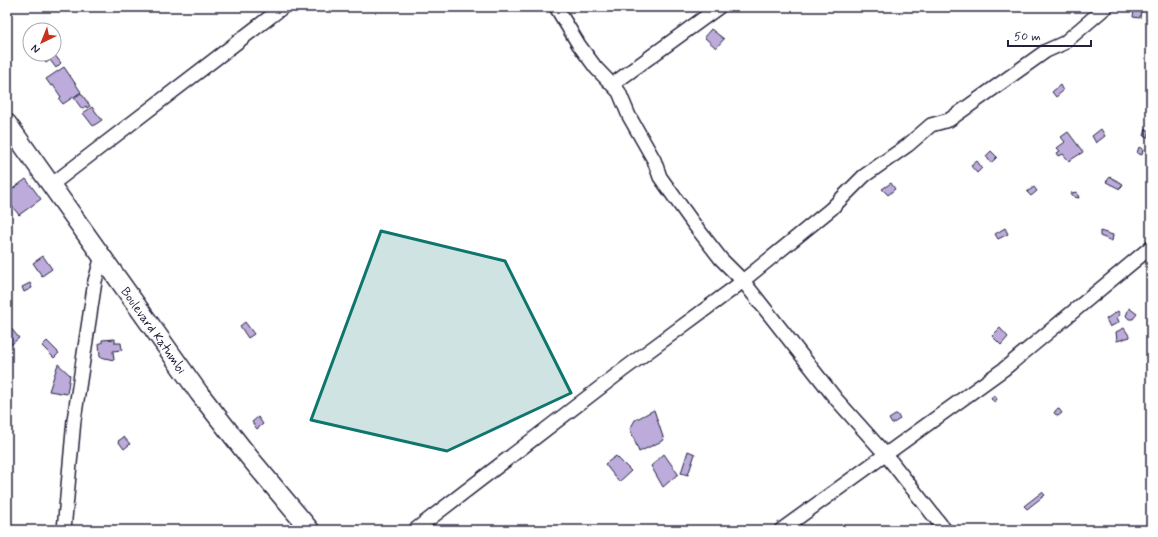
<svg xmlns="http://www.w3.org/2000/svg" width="1158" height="537" font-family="Mynerve,sans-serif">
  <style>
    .building { fill: #bcabdb; stroke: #22223b }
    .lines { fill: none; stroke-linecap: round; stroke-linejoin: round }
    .street-casing { stroke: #22223b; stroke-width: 16 }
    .secondary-casing { stroke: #22223b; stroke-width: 21 }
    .street { stroke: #fff; stroke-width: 13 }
    .secondary { stroke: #fff; stroke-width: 18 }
    .marked { fill: #0f766e; fill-opacity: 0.2; stroke: #0f766e; stroke-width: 3; stroke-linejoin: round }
    .labels { text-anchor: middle; stroke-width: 3; stroke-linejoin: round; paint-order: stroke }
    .street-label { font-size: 13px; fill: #22223b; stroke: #fff }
  </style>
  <rect width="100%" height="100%" fill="#fff"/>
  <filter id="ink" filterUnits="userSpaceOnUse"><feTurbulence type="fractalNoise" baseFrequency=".025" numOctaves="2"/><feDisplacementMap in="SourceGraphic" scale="8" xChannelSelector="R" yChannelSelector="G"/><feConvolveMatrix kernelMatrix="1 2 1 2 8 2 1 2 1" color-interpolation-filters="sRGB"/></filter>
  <g filter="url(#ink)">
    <g class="building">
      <path d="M1134,9l7,2 -1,7 -7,-1z"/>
      <path d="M711,29l13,10 -8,9 -12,-11z"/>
      <path d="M49,54h5l7,9 -5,5 -6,-8 -4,3 -3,-4z"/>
      <path d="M64,67l17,25 -18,12 -4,-5 2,-2 -8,-12 -2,1 -5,-7z"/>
      <path d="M1060,85l3,6 -7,6 -4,-5z"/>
      <path d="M81,93l9,13 -3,2 -1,-2 -4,3 -8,-11z"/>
      <path d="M92,107l10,13 -9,6 -10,-13z"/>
      <path d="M1101,129l4,7 -9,7 -4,-7z"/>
      <path d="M1146,129l4,2 -2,6 -4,-1z"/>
      <path d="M1068,132l15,20 -14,9 -6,-7 -4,2 -2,-3 3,-2 -3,-3 8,-6 -4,-5z"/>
      <path d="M1139,147l4,2 -1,6 -5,-2z"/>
      <path d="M991,151l6,6 -6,6 -5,-7z"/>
      <path d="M977,161l5,7 -5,5 -6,-7z"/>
      <path d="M1110,177l13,7 -3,5 -14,-7z"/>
      <path d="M26,179l15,20 -22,16 -12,-15v-7z"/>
      <path d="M891,183l4,6 -7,6 -6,-6z"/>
      <path d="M1034,187l3,4 -6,5 -4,-4z"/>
      <path d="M1077,192l2,6 -5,-1 -3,-4z"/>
      <path d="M1005,228l3,6 -10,5 -3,-5z"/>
      <path d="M1100,231l13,4 -1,6 -12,-5z"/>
      <path d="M43,256l9,13 -10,7 -9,-13z"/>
      <path d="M30,283l2,5 -8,4 -2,-5z"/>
      <path d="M1129,308l8,6 -4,5h-4l-3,-3z"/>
      <path d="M1118,311l2,4 -3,2 2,5 -9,5 -4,-8z"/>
      <path d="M245,322l9,12 -6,4 -8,-12z"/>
      <path d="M10,327l9,11 -12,10v-19z"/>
      <path d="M1000,328l8,9 -7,8 -9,-9z"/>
      <path d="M1124,328l6,9 -13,4 -1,-9z"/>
      <path d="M115,339v4h6l1,7 -9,1 1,9 -14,-3 -1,-14h3v-3z"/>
      <path d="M47,341l12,12 -5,5 -12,-12z"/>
      <path d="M58,364l12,11 -3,19 -18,-3z"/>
      <path d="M994,395l3,4 -2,3 -4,-3z"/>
      <path d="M1059,409l3,4 -4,3 -4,-3 2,-3z"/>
      <path d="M654,410l10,30 -25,12 -9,-23 5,-9z"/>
      <path d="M897,414l3,5 -8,5 -3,-5z"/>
      <path d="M258,417l5,7 -6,5 -5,-7z"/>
      <path d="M124,437l6,7 -6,5 -6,-8z"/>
      <path d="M688,451l7,3 -7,21 -7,-2z"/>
      <path d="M664,454l14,20 -15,13 -12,-21z"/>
      <path d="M616,456l15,15 -12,11 -14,-18z"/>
      <path d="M1151,467v22l-4,-20z"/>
      <path d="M1042,492l3,3 -18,14 -3,-3z"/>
    </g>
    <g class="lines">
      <g class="street-casing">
        <g id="street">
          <path d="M556,7l23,38 17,23 23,24 10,24 25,44 6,17 33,46 28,36 22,22 93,118 50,56 59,75"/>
          <path d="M613,84l106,-77"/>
          <path d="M51,185l232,-178"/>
          <path d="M64,530l10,-110 21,-139 7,-25"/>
          <path d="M415,530l208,-160 111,-82 97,-79 33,-33 44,-31 23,-20 18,-5 97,-69 18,-8 42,-36"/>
          <path d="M781,530l223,-161 147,-122"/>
        </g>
      </g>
      <g class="secondary-casing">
        <g id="secondary">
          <path id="s1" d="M7,123l192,270 50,64 61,73"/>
        </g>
      </g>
      <use href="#street" class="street"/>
      <use href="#secondary" class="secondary"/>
    </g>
  </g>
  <path class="marked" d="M381,231l124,30 66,132 -124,58 -136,-31z"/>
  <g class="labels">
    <g class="street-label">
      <text dy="5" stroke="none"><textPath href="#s1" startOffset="254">Boulevard Katumbi</textPath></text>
    </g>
  </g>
  <rect width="1158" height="537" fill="none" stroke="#fff" stroke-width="24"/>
  <rect x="12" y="12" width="1134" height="513" fill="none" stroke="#22223b" stroke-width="1.5" filter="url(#ink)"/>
  <g transform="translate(42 42) rotate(223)"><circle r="19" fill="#ffffff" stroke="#a7a7b1"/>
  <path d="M0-3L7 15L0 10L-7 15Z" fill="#c8321e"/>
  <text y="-6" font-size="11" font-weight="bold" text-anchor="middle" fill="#22223b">N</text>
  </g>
  <path d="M1008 40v6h83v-6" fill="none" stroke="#22223b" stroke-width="2"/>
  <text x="1014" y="40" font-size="12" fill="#22223b" stroke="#ffffff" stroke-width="3" paint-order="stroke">50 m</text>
</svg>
